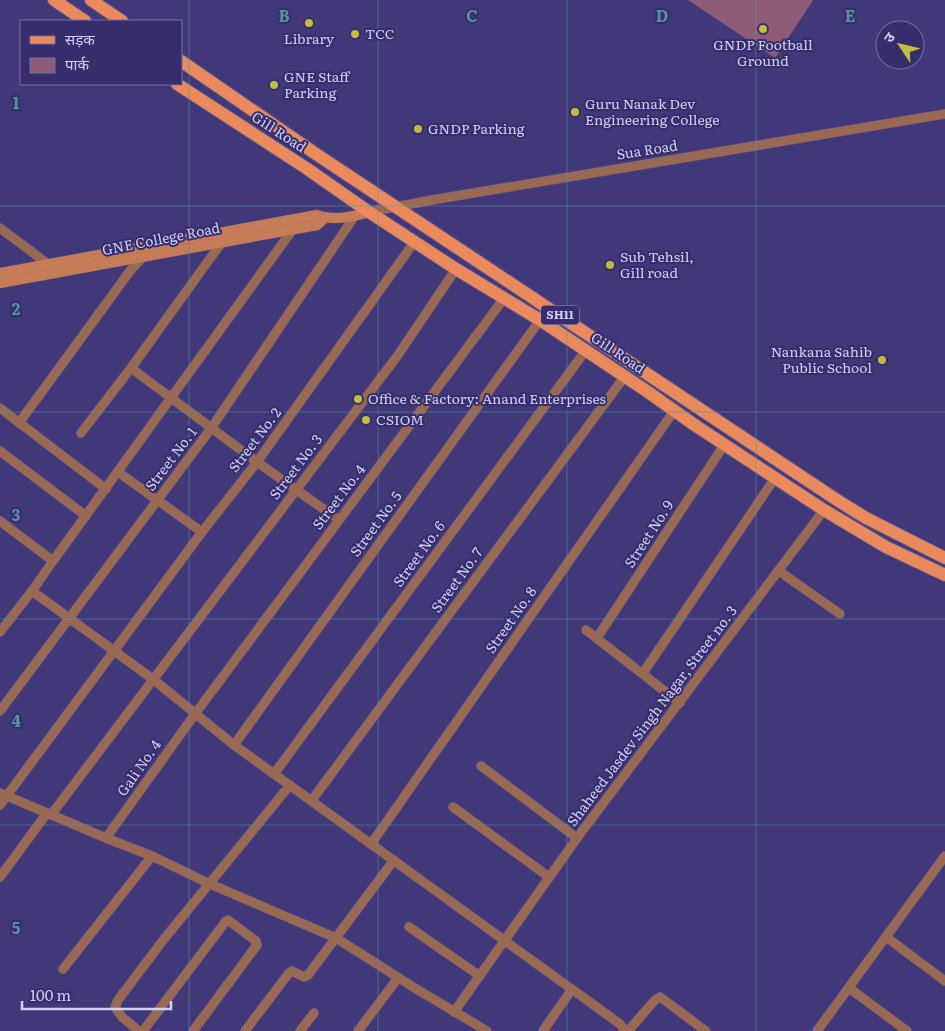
<svg xmlns="http://www.w3.org/2000/svg" width="945" height="1031" font-family="Literata,'Noto Sans Devanagari',serif">
  <style>
    .green { fill: #8f5c78 }
    .lines { fill: none; stroke-linecap: round; stroke-linejoin: round }
    .street-casing { stroke: #5a548f; stroke-width: 10 }
    .secondary-casing { stroke: #5a548f; stroke-width: 11 }
    .primary-casing { stroke: #5a548f; stroke-width: 14 }
    .street { stroke: #996953; stroke-width: 9 }
    .secondary { stroke: #c77c58; stroke-width: 10 }
    .primary { stroke: #ea8a5c; stroke-width: 12 }
    .grid { fill: none; stroke: #53969e; stroke-width: 1; stroke-opacity: 0.55 }
    .poi-dot { fill: #c4bc3d; stroke: #362d6c; stroke-width: 2 }
    .labels { text-anchor: middle; stroke-width: 4; stroke-linejoin: round; paint-order: stroke }
    .shield { fill: #362d6c; stroke: #a2a0cd; stroke-width: 1 }
    .shield-label { font-size: 12px; font-weight: bold; fill: #d1d1f7 }
    .poi-label { font-size: 14px; fill: #d1d1f7; stroke: #362d6c; text-anchor: start }
    .street-label { font-size: 14px; fill: #d1d1f7; stroke: #362d6c }
    .grid-label { font-size: 16px; text-anchor: middle; font-weight: bold; fill: #53969e; stroke: #362d6c; stroke-width: 4; stroke-linejoin: round; paint-order: stroke }
  </style>
  <rect width="100%" height="100%" fill="#403878"/>
  <path class="green" d="M688,0h125l-38,58z"/>
  <g class="lines">
    <g class="street-casing">
      <g id="street">
        <path d="M369,212l63,-12 513,-86"/>
        <path d="M0,228l48,36"/>
        <path d="M131,368l126,94 82,58"/>
        <path d="M0,408l106,81"/>
        <path d="M19,423l111,-152 14,-15"/>
        <path d="M81,433l50,-65 91,-126"/>
        <path d="M0,451l86,65"/>
        <path d="M118,472l84,60"/>
        <path d="M0,521l53,40 -21,30 122,89 80,65 386,279 5,7"/>
        <path d="M53,561l240,-332"/>
        <path d="M779,571l61,43"/>
        <path d="M586,630l94,73"/>
        <path d="M0,632l32,-41"/>
        <path d="M597,638l127,-193"/>
        <path d="M643,673l132,-195"/>
        <path d="M0,711l212,-284 142,-210"/>
        <path d="M234,745l306,-425"/>
        <path d="M481,766l96,72"/>
        <path d="M274,774l312,-424"/>
        <path d="M0,793l106,45 46,18 58,28 126,54 82,52 69,41"/>
        <path d="M312,800l313,-424"/>
        <path d="M0,805l202,-273 55,-70 158,-221"/>
        <path d="M453,807l96,70"/>
        <path d="M51,815l347,-460 58,-86"/>
        <path d="M106,838l89,-124 310,-417"/>
        <path d="M371,844l303,-433"/>
        <path d="M0,877l47,-64"/>
        <path d="M409,927l71,49"/>
        <path d="M886,937l59,44"/>
        <path d="M63,969l89,-113"/>
        <path d="M849,988l58,43"/>
        <path d="M454,1012l123,-174 247,-328"/>
        <path d="M139,1031l-17,-14 -7,-10 3,-7 46,-61 126,-154"/>
        <path d="M143,1031l83,-110 2,-1 28,21 1,4 -64,86"/>
        <path d="M245,1031l44,-58 3,-2 12,6 4,-2 86,-115"/>
        <path d="M300,1031l14,-18"/>
        <path d="M358,1031l40,-53"/>
        <path d="M543,1031l29,-42"/>
        <path d="M628,1031l27,-31 5,-3 46,34"/>
        <path d="M817,1031l128,-175"/>
      </g>
    </g>
    <g class="secondary-casing">
      <g id="secondary">
        <path d="M0,273l317,-58c16,6 36,2 52,-3"/>
        <path d="M0,283l317,-58 8,-7"/>
      </g>
    </g>
    <g class="primary-casing">
      <g id="primary">
        <path d="M54,0l31,21"/>
        <path d="M91,0l31,21"/>
        <path d="M181,61l135,93 521,346 29,18 79,40"/>
        <path d="M177,84l129,84 63,44 87,57 84,51 108,72 48,34 128,84 62,37 59,28"/>
      </g>
    </g>
    <use href="#street" class="street"/>
    <use href="#secondary" class="secondary"/>
    <use href="#primary" class="primary"/>
  </g>
  <path class="grid" d="M189,0v1031M378,0v1031M567,0v1031M756,0v1031M0,206h945M0,412h945M0,619h945M0,825h945"/>
  <g class="poi-dot">
    <circle cx="309" cy="23" r="5"/>
    <circle cx="763" cy="29" r="5"/>
    <circle cx="355" cy="34" r="5"/>
    <circle cx="274" cy="85" r="5"/>
    <circle cx="575" cy="112" r="5"/>
    <circle cx="418" cy="129" r="5"/>
    <circle cx="610" cy="265" r="5"/>
    <circle cx="882" cy="360" r="5"/>
    <circle cx="358" cy="399" r="5"/>
    <circle cx="366" cy="420" r="5"/>
  </g>
  <g class="labels">
    <rect class="shield" x="541" y="305.5" width="38" height="19" rx="4"/>
    <g class="shield-label">
      <text x="560" y="319">SH11</text>
    </g>
    <g class="poi-label">
      <text x="365" y="39">TCC</text>
      <text x="309" y="44" text-anchor="middle">Library</text>
      <text x="763" y="50" text-anchor="middle">GNDP Football<tspan x="763" dy="16">Ground</tspan></text>
      <text x="284" y="82">GNE Staff<tspan x="284" dy="16">Parking</tspan></text>
      <text x="585" y="109">Guru Nanak Dev<tspan x="585" dy="16">Engineering College</tspan></text>
      <text x="428" y="134">GNDP Parking</text>
      <text x="620" y="262">Sub Tehsil,<tspan x="620" dy="16">Gill road</tspan></text>
      <text x="872" y="357" text-anchor="end">Nankana Sahib<tspan x="872" dy="16">Public School</tspan></text>
      <text x="368" y="404">Office &amp; Factory: Anand Enterprises</text>
      <text x="376" y="425">CSIOM</text>
    </g>
    <g class="street-label">
      <text transform="translate(279 132) rotate(33)" y="5">Gill Road</text>
      <text transform="translate(647 150) rotate(-9)" y="5">Sua Road</text>
      <text transform="translate(161 239) rotate(-11)" y="5">GNE College Road</text>
      <text transform="translate(618 353) rotate(34)" y="5">Gill Road</text>
      <text transform="translate(255 440) rotate(-53)" y="5">Street No. 2</text>
      <text transform="translate(171 459) rotate(-53)" y="5">Street No. 1</text>
      <text transform="translate(296 467) rotate(-53)" y="5">Street No. 3</text>
      <text transform="translate(339 497) rotate(-53)" y="5">Street No. 4</text>
      <text transform="translate(376 524) rotate(-54)" y="5">Street No. 5</text>
      <text transform="translate(649 534) rotate(-57)" y="5">Street No. 9</text>
      <text transform="translate(419 554) rotate(-54)" y="5">Street No. 6</text>
      <text transform="translate(457 580) rotate(-54)" y="5">Street No. 7</text>
      <text transform="translate(511 620) rotate(-55)" y="5">Street No. 8</text>
      <text transform="translate(652 716) rotate(-53)" y="5">Shaheed Jasdev Singh Nagar, Street no. 3</text>
      <text transform="translate(139 768) rotate(-55)" y="5">Gali No. 4</text>
    </g>
  </g>
  <g class="grid-label">
    <text x="284" y="22">B</text>
    <text x="472" y="22">C</text>
    <text x="662" y="22">D</text>
    <text x="850" y="22">E</text>
    <text x="16" y="109">1</text>
    <text x="16" y="315">2</text>
    <text x="16" y="521">3</text>
    <text x="16" y="727">4</text>
    <text x="16" y="934">5</text>
  </g>
  <rect x="20" y="20" width="162" height="65" fill="#362d6c" stroke="#746fa4"/>
  <rect x="30" y="36" width="25" height="8" fill="#ea8a5c" stroke="#746fa4"/>
  <text x="65" y="45" font-size="15" fill="#d1d1f7">सड़क</text>
  <rect x="30" y="58" width="25" height="15" fill="#8f5c78" stroke="#746fa4"/>
  <text x="65" y="70" font-size="15" fill="#d1d1f7">पार्क</text>
  <g transform="translate(900 45) rotate(305)"><circle r="24" fill="#362d6c" stroke="#746fa4"/>
  <path d="M0-4L9 19L0 12L-9 19Z" fill="#c4bc3d"/>
  <text y="-8" font-size="14" font-weight="bold" text-anchor="middle" fill="#d1d1f7">उ</text>
  </g>
  <path d="M22 1001v8h149v-8" fill="none" stroke="#d1d1f7" stroke-width="2.5"/>
  <text x="30" y="1001" font-size="15" fill="#d1d1f7" stroke="#362d6c" stroke-width="4" paint-order="stroke">100 m</text>
</svg>
